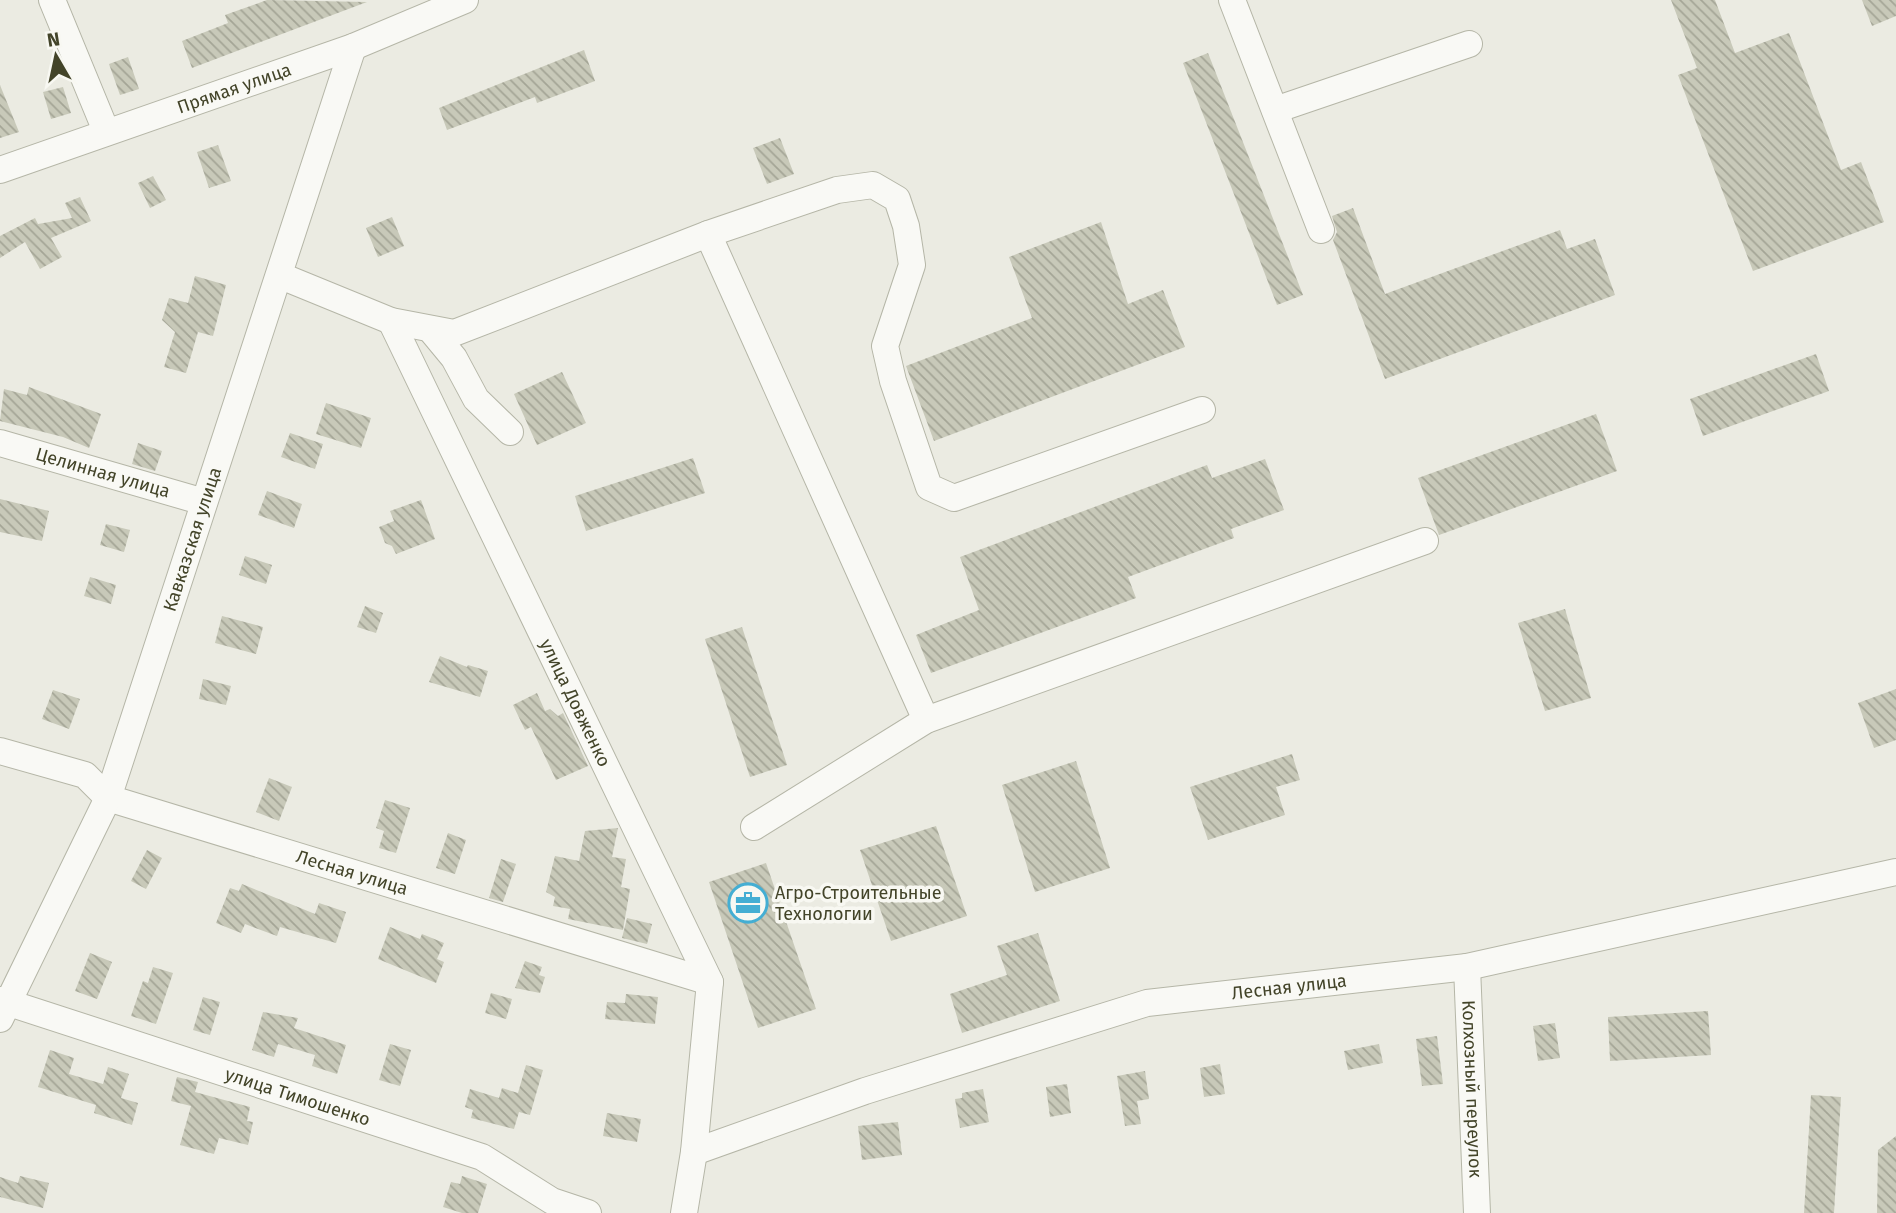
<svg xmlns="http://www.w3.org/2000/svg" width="1896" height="1213" font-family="'Fira Sans',sans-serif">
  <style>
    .building { fill: url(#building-back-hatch) }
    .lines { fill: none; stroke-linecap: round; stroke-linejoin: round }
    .minor-casing { stroke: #b5b6a7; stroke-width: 28 }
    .minor { stroke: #f9f9f5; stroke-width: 26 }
    .labels { text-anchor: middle; stroke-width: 7; stroke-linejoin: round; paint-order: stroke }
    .street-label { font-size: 18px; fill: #434429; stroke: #f8f8f2 }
    .poi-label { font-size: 18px; fill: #434429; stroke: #f8f8f2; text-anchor: start }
  </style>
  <defs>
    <pattern id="building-back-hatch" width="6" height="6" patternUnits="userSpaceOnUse" patternTransform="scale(1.75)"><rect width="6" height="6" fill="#c8c9b9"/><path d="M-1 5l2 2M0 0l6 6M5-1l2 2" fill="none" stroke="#a4a596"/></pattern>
  </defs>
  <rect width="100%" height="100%" fill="#ebebe2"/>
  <g class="building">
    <path d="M267,0l100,2 -175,66 -10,-27 46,-18 -3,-8z"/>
    <path d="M1671,0h44l20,53 54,-20 52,137 20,-8 23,60 -131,49 -75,-196 19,-7z"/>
    <path d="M1862,0h34v16l-24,10z"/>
    <path d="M584,50l11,31 -58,22 -2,-6 -88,33 -8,-22z"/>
    <path d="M1208,53l95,242 -26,10 -94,-242z"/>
    <path d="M128,57l11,32 -19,6 -11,-31z"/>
    <path d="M0,85l19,47 -19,6z"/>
    <path d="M63,87l8,26 -20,6 -8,-27z"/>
    <path d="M780,138l14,36 -27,10 -14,-36z"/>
    <path d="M218,145l13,36 -22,7 -12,-36z"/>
    <path d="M153,176l13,24 -16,8 -12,-25z"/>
    <path d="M80,197l11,24 -40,17 11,19 -22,12 -15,-27 -25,16v-22l35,-18 3,6 34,-6 -7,-15z"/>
    <path d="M1353,208l32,86 175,-64 7,19 28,-10 20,56 -230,84 -52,-139 4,-8 -5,-16z"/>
    <path d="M392,217l12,29 -26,11 -12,-29z"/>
    <path d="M1101,222l27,82 35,-14 22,57 -251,94 -28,-75 126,-48 -23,-61z"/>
    <path d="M195,276l31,9 -13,51 -15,-4 -12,41 -22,-6 11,-35 -13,-12 7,-22 19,5z"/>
    <path d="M1816,354l13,37 -126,45 -13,-37z"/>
    <path d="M562,372l24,51 -49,22 -23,-51z"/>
    <path d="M29,387l72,27 -12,34 -26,-11 -63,-16 4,-32 23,6z"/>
    <path d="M326,403l45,15 -10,30 -45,-14z"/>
    <path d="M1596,414l21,57 -178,64 -21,-57z"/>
    <path d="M290,433l33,11 -8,25 -34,-12z"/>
    <path d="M138,443l24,8 -7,20 -23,-7z"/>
    <path d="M693,458l12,35 -119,38 -11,-35z"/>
    <path d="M1265,459l19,51 -53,19 3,9 -106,39 8,21 -205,75 -15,-38 63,-25 -19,-53 247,-92 5,13z"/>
    <path d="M267,491l35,13 -8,24 -36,-13z"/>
    <path d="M0,499l49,12 -7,30 -42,-9z"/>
    <path d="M421,500l14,39 -39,15 -4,-8 -7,-3 -6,-16 15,-6 -4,-10z"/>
    <path d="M106,524l24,6 -6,22 -24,-7z"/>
    <path d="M245,556l27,9 -6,19 -27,-9z"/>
    <path d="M90,577l26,8 -5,19 -27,-8z"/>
    <path d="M365,606l18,7 -7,20 -19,-6z"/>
    <path d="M1565,609l26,89 -46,13 -27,-88z"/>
    <path d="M222,616l41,11 -7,27 -41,-11z"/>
    <path d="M742,627l45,138 -37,12 -45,-138z"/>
    <path d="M440,656l27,11 1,-2 20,6 -8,26 -51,-15z"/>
    <path d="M203,679l28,7 -5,19 -27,-6z"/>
    <path d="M1896,689v51l-22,8 -16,-45z"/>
    <path d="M53,690l27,9 -11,30 -27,-10z"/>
    <path d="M537,693l8,18 5,-2 8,7 5,-3 25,53 -32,14 -25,-53 -6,3 -12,-25z"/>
    <path d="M1292,754l8,26 -24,7 9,28 -77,25 -18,-53z"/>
    <path d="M1076,761l34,107 -75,24 -33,-107z"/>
    <path d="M269,778l23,9 -13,34 -23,-9z"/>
    <path d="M385,800l25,8 -14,45 -17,-5 5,-17 -8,-3z"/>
    <path d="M936,826l31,90 -76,25 -31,-91z"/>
    <path d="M618,828l-6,29 14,2 -5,28 9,2 -7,41 -55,-11 2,-10 -17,-3 2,-9 -9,-5 9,-36 24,5 6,-30z"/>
    <path d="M448,833l18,7 -11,34 -19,-6z"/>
    <path d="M147,850l15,8 -16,31 -15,-8z"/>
    <path d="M501,859l15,5 -13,38 -14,-4z"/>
    <path d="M766,863l50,146 -58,19 -49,-146z"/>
    <path d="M242,884l73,30 4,-11 27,9 -10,31 -56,-16 -3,9 -32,-12 -4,9 -25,-10 14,-35 9,3z"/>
    <path d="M627,918l25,6 -5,20 -25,-6z"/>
    <path d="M390,927l30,12 2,-5 22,9 -7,16 7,3 -8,21 -58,-24z"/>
    <path d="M1038,933l22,68 -98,32 -12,-39 57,-19 -10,-29z"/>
    <path d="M90,953l22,9 -15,37 -22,-8z"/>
    <path d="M525,961l17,6 -3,8 6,2 -5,16 -25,-5z"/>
    <path d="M153,967l20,6 -17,51 -25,-8 12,-35 5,2z"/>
    <path d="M491,993l21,6 -6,20 -21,-6z"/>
    <path d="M626,994l32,3 -3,27 -50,-5 2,-17 18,1z"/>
    <path d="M203,997l17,5 -10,33 -17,-5z"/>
    <path d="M1708,1011l3,44 -101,6 -2,-44z"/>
    <path d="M263,1012l35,6 -4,10 52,17 -9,29 -25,-8 3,-11 -37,-11 -4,13 -22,-7z"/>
    <path d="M1555,1023l5,35 -22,3 -5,-35z"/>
    <path d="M1437,1036l6,48 -21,2 -6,-47z"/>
    <path d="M390,1044l21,6 -11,36 -21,-6z"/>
    <path d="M1379,1044l4,19 -35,7 -4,-19z"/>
    <path d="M50,1050l24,8 -5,16 34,10 5,-17 21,7 -8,24 17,5 -6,22 -38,-12 2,-8 -58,-18z"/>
    <path d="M1220,1064l5,30 -21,3 -4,-29z"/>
    <path d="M526,1065l17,5 -13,45 -11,-3 -5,17 -43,-11 2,-8 -8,-3 5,-18 29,9 3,-10 16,5z"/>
    <path d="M1145,1071l4,28 -12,2 4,23 -16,2 -8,-50z"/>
    <path d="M177,1077l21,5 -3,10 55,15 -3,14 6,1 -5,23 -29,-7 -5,16 -34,-9 11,-39 -20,-5z"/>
    <path d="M1067,1084l4,29 -21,4 -4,-30z"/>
    <path d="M983,1089l6,33 -29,6 -5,-29 7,-1v-5z"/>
    <path d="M1811,1095l30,2 -7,116h-30z"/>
    <path d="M607,1113l34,6 -4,23 -34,-6z"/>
    <path d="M898,1122l4,33 -40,5 -4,-34z"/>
    <path d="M1896,1136v77h-19l1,-63z"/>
    <path d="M20,1176l29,7 -6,25 -43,-11v-20l18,6z"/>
    <path d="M462,1176l25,8 -9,29h-16l-19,-6 8,-25 9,2z"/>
  </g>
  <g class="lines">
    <g class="minor-casing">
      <g id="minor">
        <path d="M52,0l54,131"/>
        <path d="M1232,0l89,230"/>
        <path d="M1275,110l194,-66"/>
        <path id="s1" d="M0,170l353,-123 112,-47"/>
        <path d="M708,234l129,-44 36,-5 24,14 9,27 6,39 -27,81 8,35 36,106 25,11 248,-88"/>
        <path d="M281,276l110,45 63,12 254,-99 218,486"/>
        <path id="s2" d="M391,321l319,661 -16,170 -10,61"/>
        <path d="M430,329l24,29 22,41 34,33"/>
        <path id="s3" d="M0,443l204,59"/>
        <path id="s4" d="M0,751l85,24 23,23 602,184"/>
        <path d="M754,827l172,-107 499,-179"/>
        <path id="s5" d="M1467,967l10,246"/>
        <path id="s6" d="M0,1000l482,157 70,44 36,12"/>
        <path id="s7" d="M0,1019l108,-221 245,-751"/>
        <path id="s8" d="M694,1152l171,-61 282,-88 320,-36 429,-95"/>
      </g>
    </g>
    <use href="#minor" class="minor"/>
  </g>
  <defs>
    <g id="office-ring" transform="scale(2.0125)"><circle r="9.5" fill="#f8f8f2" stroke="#44aed3" stroke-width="1.5"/><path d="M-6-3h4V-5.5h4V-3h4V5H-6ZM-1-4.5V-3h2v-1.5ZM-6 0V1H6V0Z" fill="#44aed3"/></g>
  </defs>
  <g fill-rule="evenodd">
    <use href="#office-ring" x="748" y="903"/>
  </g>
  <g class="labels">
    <g class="street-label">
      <text dy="6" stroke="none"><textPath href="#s1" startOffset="248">Прямая улица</textPath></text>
      <text dy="6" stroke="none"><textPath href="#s3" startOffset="107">Целинная улица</textPath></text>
      <text dy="6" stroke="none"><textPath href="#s7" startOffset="518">Кавказская улица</textPath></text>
      <text dy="6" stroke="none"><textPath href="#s2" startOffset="424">улица Довженко</textPath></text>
      <text dy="6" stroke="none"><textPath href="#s4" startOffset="376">Лесная улица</textPath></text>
      <text dy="6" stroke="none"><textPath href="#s8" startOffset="620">Лесная улица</textPath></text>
      <text dy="6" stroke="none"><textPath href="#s5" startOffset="122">Колхозный переулок</textPath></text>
      <text dy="6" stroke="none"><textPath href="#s6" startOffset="313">улица Тимошенко</textPath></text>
    </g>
    <g class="poi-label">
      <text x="775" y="899">Агро-Строительные<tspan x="775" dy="21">Технологии</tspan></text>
    </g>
  </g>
  <g transform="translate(56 56) rotate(351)" stroke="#f8f8f2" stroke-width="5" paint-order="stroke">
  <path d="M0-5L12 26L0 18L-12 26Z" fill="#434429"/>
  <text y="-10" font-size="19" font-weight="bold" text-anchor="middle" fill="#434429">N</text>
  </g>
</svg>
